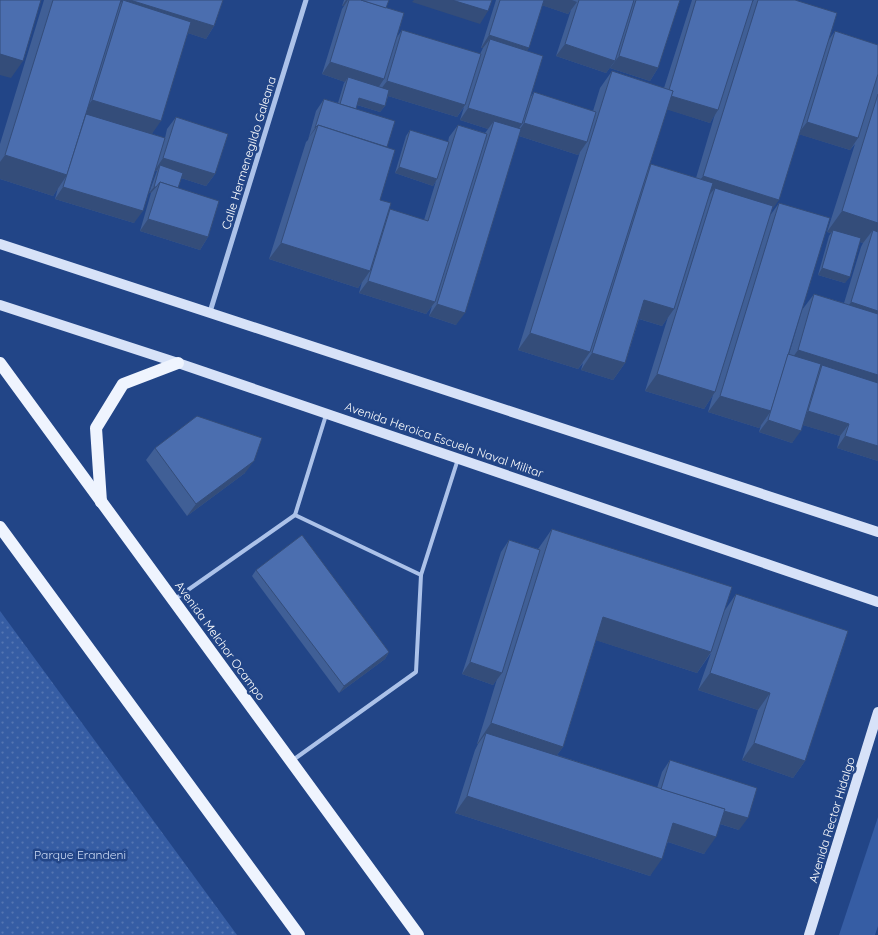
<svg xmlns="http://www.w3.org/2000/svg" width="878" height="935" font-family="Quicksand,sans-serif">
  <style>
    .grass { fill: #365da4 }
    .park { fill: url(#park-dots) }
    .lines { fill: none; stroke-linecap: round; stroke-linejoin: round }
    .lane { stroke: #acc2e9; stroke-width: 4 }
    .street { stroke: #acc2e9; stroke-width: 5 }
    .secondary { stroke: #d7e2f8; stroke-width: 10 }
    .primary { stroke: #eff4fe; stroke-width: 12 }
    .wall { fill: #405f96; fill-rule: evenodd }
    .shaded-wall { fill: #344d7a }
    .building { fill: #4b6eaf; stroke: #344d7a }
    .labels { text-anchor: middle; stroke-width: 5; stroke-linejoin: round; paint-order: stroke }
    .street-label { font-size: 12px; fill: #fff; stroke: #224587 }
    .park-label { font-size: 12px; fill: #d0def7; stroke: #224587 }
  </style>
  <defs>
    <pattern id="park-dots" width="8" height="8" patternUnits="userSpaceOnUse" patternTransform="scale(1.25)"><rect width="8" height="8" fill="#365da4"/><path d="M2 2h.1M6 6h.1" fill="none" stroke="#5475b2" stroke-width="1.8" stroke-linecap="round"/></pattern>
  </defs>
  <rect width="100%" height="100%" fill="#224587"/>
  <path class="grass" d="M878,817v109l-3,9h-36z"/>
  <path class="park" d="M0,611l237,324h-237z"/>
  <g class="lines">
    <g class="lane">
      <path d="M295,515l31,-100"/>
      <path d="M175,599l120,-84 126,60"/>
      <path d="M293,760l123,-88 5,-97 37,-116"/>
    </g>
    <path class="street" d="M210,312l96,-312"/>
    <g class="secondary">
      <path d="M0,244l878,288"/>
      <path d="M0,305l178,58 700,239"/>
      <path d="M809,935l69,-223"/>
    </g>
    <g class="primary">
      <path d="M0,363l418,572"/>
      <path d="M101,502l-5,-74 27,-44 55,-21"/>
      <path d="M0,527l299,408"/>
    </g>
  </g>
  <g class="wall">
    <path d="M44,0h179l-9,26 -8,13 -18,-6 -36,101 13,4 2,-9 9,-12 39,57 -9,12 -25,-8 -3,10 30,49 -8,13 -60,-19 11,-38h-2l8,-22 -2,-1 -21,53 -79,-24 3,-11 -5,8 -53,-17v-35z"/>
    <path d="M344,0h45l-3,8 11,29 5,-7 78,24 3,-6h-2l15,-48h184l-22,68 -8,13 -40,-13 1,-2 -5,7 -50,-17 15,-46 -3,4 -26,-9 -15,46 3,47 4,-6 59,19 7,-23 12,-17 52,17 28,-88h61l-1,2 2,-2h41l33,41 7,-10 43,14v416l-41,-13 3,-12 -37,-11 -11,18 -33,-11 2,-7 -2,3 -51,-16 5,-17 -9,14 -59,-18 23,-74 -6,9 -23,-7 -14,44 -12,17 -32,-10 2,-7 -5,6 -60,-19 62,-198 -2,3 -59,-19 -63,189 -27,-9 3,-10 -6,8 -67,-21 3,-11 -4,6 -89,-29 37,-117 2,-2 8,-29 8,-12 14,4 6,-20 1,-1 -23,-8 20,-65 2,-3h-2zM388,96l69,21 7,-10 -4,13 28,9 -3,4 -27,-8 -9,12 -1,5 -38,-12 -4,6 -11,37 38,13 3,-5 -12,39 -35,-10 -9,-10 7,-53 -31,-38 1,-4 23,7 5,-6zM667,109l43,14 5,-9 -19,64 -45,-14 -3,6zM799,134l51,16 5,-6 -28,88 4,1 -2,3 -11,39 27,8 15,-41 3,1 -2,4 -17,56 -30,-9 -12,16 -13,44h-1l-9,-151 -10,14z"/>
    <path d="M155,448l90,25 -58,43 -41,-56z"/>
    <path d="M552,529l173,81 11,-16 69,167 -12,17 -51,-18 16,-50 -60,-20 13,-37 -14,20 -101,-33 -33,107 -6,8 100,33 5,-16 8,-12 69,70 -19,-6 -16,30 -36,-12 -18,34 -195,-63 20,-63 3,-6h-1l20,-65 -4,6 -31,-11 39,-122 8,-12 29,9z"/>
    <path d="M256,570l133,82 -4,7 -46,34 -87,-117z"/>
  </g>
  <g class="shaded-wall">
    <path d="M120,0h10l84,26 -8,13 -86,-28 3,-11 -7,10z"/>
    <path d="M346,0h2l-4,6h-2z"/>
    <path d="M414,0h38l36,11 -8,13 -68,-22z"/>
    <path d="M526,0h46l5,2 -9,12z"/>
    <path d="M489,35l40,13 -8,12 -31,-21 -7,9h-2z"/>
    <path d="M565,44l50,17 -9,12 -50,-17z"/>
    <path d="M0,54l23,7 -12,17 -11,-3z"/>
    <path d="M619,56l39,12 -8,13 -40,-13z"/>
    <path d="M330,62l54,17 -8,12 -28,-14 -3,5 -23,-8z"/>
    <path d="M387,81l78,24 -8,12 -79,-24z"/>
    <path d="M667,95l51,15 -8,13 -51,-16z"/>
    <path d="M359,98l26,8 -5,6 -26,-8z"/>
    <path d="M92,100l69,21 -12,17 -69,-21z"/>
    <path d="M468,108l54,16 -9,13 -19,-16 -6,8 -28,-9z"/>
    <path d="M807,122l51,16 -8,12 -52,-16z"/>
    <path d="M524,123l63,19 -9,13 -62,-20z"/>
    <path d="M315,128h1l-9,12z"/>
    <path d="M5,155l62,20 -14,21 -53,-17v-17z"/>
    <path d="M163,158l52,16 -9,12 -47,-15 1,-6 -3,6 -2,-1z"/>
    <path d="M399,167l38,12 -4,7 -38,-13z"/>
    <path d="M703,176l76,24 -12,17 -52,-29 -8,10 -16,-5z"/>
    <path d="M63,187l80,24 -9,12 -79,-24z"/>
    <path d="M154,187h2l-5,6h-2z"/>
    <path d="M842,211l36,12v25l-5,-18 -10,13 -31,-10 1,-3 -2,3 -4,-1z"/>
    <path d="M148,219l60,18 -8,13 -60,-19z"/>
    <path d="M281,243l89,28 -12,17 -89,-29z"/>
    <path d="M822,268l28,9 -5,6 -27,-8z"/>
    <path d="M368,281l67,21 -9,12 -67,-21z"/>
    <path d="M644,300l30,9 -12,17 -29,-9z"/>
    <path d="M851,302l27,9v20l-39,-12z"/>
    <path d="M437,304l28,9 -9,12 -27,-9z"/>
    <path d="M530,333l60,19 -12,17 -60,-19z"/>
    <path d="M798,350l80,25v21l-56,-31 -7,11 -29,-9z"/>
    <path d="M592,353l33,10 -12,17 -32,-10z"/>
    <path d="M657,374l58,18 -11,17 -59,-18z"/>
    <path d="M720,396l51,15 -12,17 -51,-16z"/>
    <path d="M808,411l41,13 -9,12 -41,-12z"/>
    <path d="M768,420l33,11 -9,12 -33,-11z"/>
    <path d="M845,436l33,10v15l-41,-13z"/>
    <path d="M254,461l-9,12 -58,43 9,-12z"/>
    <path d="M603,617l108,35 -14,21 -108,-35z"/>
    <path d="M389,652l-4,7 -46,34 5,-7z"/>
    <path d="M470,662l32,11 -9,12 -31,-11z"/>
    <path d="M710,673l60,20 -12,17 -60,-20z"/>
    <path d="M491,723l72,24 -15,20 -62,-34 -8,11h-1z"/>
    <path d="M754,743l51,18 -12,17 -51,-18z"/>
    <path d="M661,790l87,28 -9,12 -87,-28z"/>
    <path d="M467,796l195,63 -12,17 -195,-63z"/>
    <path d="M673,823l43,14 -12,17 -42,-14z"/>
  </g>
  <g class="building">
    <path d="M0,0h41l-18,61 -23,-7z"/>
    <path d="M53,0h68l-54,175 -62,-20z"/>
    <path d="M123,0l68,22 -30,99 -69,-21z"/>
    <path d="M130,0h93l-9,26z"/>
    <path d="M349,0h12l43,13 -20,66 -54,-17z"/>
    <path d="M361,0h28l-3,8z"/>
    <path d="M452,0h40l-4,11z"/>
    <path d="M500,0h44l-15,48 -40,-13z"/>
    <path d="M579,0h55l-19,61 -50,-17z"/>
    <path d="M636,0h44l-22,68 -39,-12z"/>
    <path d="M696,0h57l-35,110 -47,-14 2,-5 -4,-1z"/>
    <path d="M758,0h37l42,13 -58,187 -76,-24z"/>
    <path d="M402,30l79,24 -16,51 -78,-24z"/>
    <path d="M835,31l43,14v29l-20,64 -51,-16z"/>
    <path d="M490,39l53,17 -21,68 -54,-16z"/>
    <path d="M612,71l61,20 -83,261 -60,-19z"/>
    <path d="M348,77l41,13 -4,16 -26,-8 -3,11 -16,-5z"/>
    <path d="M534,92l62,20 -9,30 -63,-19z"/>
    <path d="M878,94v129l-36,-12z"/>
    <path d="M324,99l71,22 -8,26 -69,-22 -3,3z"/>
    <path d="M86,114l79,24 -22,73 -80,-24z"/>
    <path d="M176,117l52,17 -13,40 -52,-16z"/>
    <path d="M494,121l27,8 -56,184 -28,-9z"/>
    <path d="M318,125l77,25 -15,50 11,3 -21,68 -89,-28z"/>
    <path d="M458,125l29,9 -52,168 -67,-21 22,-72 38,12z"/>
    <path d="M410,130l39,12 -12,37 -38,-12z"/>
    <path d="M651,164l62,19 -39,126 -30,-9 -19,63 -33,-10z"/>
    <path d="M160,165l23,8 -5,15 -18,-6 -4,5h-2z"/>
    <path d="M160,182l59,19 -11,36 -60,-18z"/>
    <path d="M715,188l58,18 -58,186 -58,-18z"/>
    <path d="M779,203l51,15 -59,193 -51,-15z"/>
    <path d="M833,230l28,8 -11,39 -28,-9z"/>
    <path d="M873,230l5,2v79l-27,-9z"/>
    <path d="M814,294l64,20v61l-80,-25z"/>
    <path d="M788,354l33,10 -20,67 -33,-11z"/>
    <path d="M822,365l56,18v63l-33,-10 4,-12 -41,-13z"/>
    <path d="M197,416l65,22 -8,23 -58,43 -41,-56z"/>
    <path d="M552,529l180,58 -21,65 -108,-35 -40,130 -72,-24z"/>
    <path d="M302,535l87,117 -45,34 -88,-116z"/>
    <path d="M509,540l31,10 -38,123 -32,-11z"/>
    <path d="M736,594l112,37 -43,130 -51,-18 16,-50 -60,-20z"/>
    <path d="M486,733l239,76 -9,28 -43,-14 -11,36 -195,-63z"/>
    <path d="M670,760l87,28 -9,30 -24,-7 1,-2 -64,-20z"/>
  </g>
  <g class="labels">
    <g class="street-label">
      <text transform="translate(249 153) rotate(-73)" y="4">Calle Hermenegildo Galeana</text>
      <text transform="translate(444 440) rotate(19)" y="4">Avenida Heroica Escuela Naval Militar</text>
      <text transform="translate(220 641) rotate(54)" y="4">Avenida Melchor Ocampo</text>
      <text transform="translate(832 820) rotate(-73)" y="4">Avenida Rector Hidalgo</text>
    </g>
    <g class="park-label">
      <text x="80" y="859">Parque Erandeni</text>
    </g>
  </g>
</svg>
